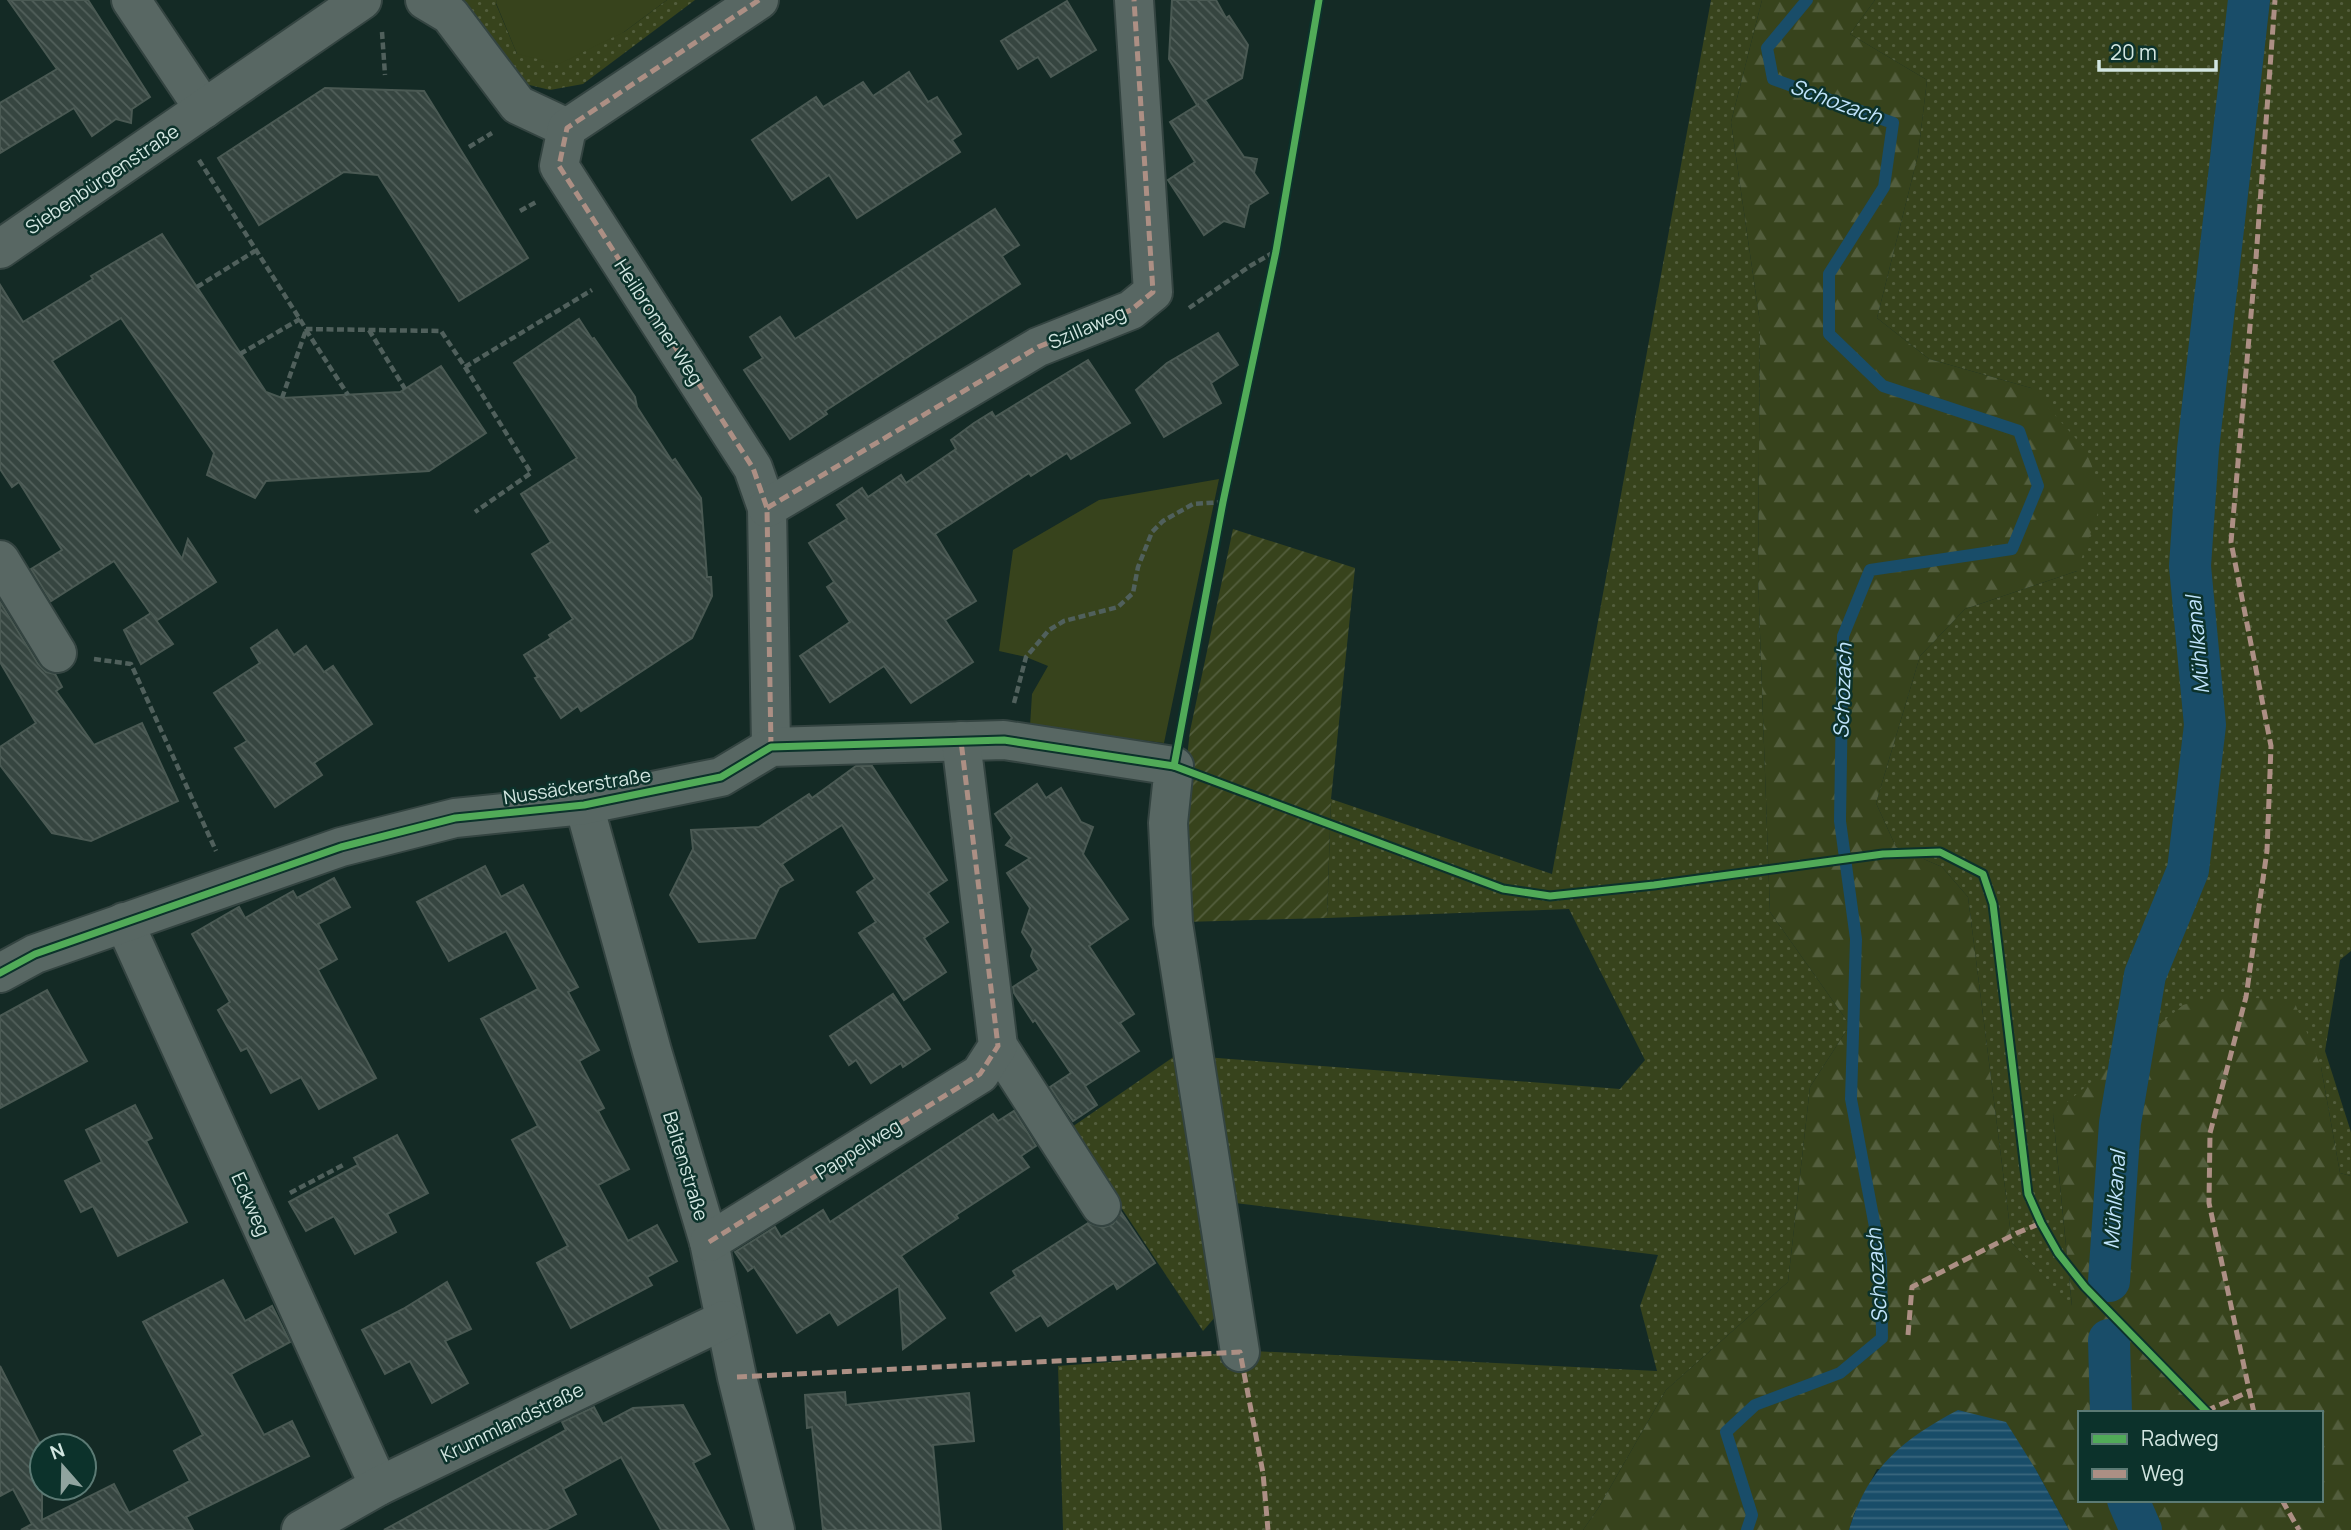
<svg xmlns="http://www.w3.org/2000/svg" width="2351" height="1530" font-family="Manrope,sans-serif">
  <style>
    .grass { fill: url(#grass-dots) }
    .forest { fill: url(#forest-firs); fill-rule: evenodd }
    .park { fill: #37431c }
    .garden { fill: url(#garden-furrows) }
    .water { fill: url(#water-rules) }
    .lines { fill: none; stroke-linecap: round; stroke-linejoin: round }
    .stream { stroke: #194d69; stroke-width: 12 }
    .canal { stroke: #194d69; stroke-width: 42 }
    .building { fill: url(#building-back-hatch); stroke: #4a5953; stroke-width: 2 }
    .minor-casing { stroke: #344441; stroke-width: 42 }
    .path { stroke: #50605c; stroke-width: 4.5; stroke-dasharray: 7 3.5; stroke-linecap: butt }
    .minor { stroke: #586763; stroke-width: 38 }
    .quiet { stroke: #ac8f84; stroke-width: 5; stroke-dasharray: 10 5; stroke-linecap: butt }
    .cycleway-casing { stroke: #0c322b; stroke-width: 11 }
    .cycleway { stroke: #51ab58; stroke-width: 7 }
    .labels { text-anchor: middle; stroke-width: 5; stroke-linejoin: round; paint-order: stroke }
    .street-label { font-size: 19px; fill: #d2e6e1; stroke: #0c322b }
    .water-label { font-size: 21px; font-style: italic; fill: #c0e4fc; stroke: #0c322b }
  </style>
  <defs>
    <pattern id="grass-dots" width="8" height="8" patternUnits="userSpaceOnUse" patternTransform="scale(1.75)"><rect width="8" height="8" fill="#37431c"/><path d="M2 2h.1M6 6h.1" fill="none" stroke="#535e3d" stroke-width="1.8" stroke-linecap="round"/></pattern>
    <pattern id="forest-firs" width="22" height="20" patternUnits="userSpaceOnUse" patternTransform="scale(1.75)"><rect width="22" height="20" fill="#37431c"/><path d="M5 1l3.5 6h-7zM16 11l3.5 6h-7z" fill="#535e3d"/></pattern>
    <pattern id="garden-furrows" width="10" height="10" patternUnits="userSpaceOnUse" patternTransform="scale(1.75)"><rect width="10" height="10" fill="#37431c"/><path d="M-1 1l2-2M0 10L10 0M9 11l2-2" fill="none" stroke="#535e3d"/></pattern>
    <pattern id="water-rules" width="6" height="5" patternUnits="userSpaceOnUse" patternTransform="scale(1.75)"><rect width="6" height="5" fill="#194d69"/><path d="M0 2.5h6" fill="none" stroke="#3a677e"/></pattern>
    <pattern id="building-back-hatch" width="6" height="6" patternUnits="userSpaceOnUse" patternTransform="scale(1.75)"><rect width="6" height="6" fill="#364540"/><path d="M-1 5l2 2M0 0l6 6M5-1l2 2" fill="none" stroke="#52605b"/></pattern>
  </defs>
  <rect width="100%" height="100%" fill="#142a25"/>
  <g class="grass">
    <path d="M455,0h42l-1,4 21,50 107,-22 43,-32h28l-112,84 -33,6 -33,-8z"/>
    <path d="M1711,0h51l-31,122 29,201 -2,254 12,335 80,113 -40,62 -22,195 -122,108 -67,117 -16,23h-520l-5,-164 195,-15 404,20 -17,-65 18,-51 -431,-53 -22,-145 415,32 25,-29 -76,-151 -242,9 4,-119 221,75z"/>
    <path d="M1875,0h476v951l-11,9 -15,91 26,81v44l-11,-3 -19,-106 -268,47 19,193 -60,-64 -44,-346 -26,-30 -46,-20 -20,-44 44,-147 45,-47 112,-38 -46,-183 -102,-29 -52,-41 41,-163 9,-75 -77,-46z"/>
    <path d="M1185,1049l38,259 -20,23 -134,-202z"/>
  </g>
  <path class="forest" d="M1762,0h113l-25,34 77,46 -9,75 -41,163 52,41 102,29 54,61 19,47 -27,75 -112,38 -45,47 -44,147 20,44 46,20 26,30 44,346 60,63 -19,-192 130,-109 33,-10 78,6 27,66 19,106 11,3v354h-282l-33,-60 -159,-1 -23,45 -5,16h-266l16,-23 67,-117 122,-108 22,-195 40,-62 -80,-113 -12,-335 2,-254 -29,-201zM2080,1413h241v87h-241z"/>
  <g class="park">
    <path d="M497,0h170l-43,32 -65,32 -42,-10 -21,-51z"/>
    <path d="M1219,479l-55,264 -134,-17 2,-32 16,-28 -22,-9 -27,-6 14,-101 86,-50z"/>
  </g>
  <path class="garden" d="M1233,529l122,39 -24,231 -4,119 -143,4 -5,-96 11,-95z"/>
  <path class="water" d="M1958,1410l48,12 30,48 33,60h-220c18,-62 54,-91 109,-120z"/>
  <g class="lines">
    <path class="stream" d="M1747,1530l5,-15 -26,-83 29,-27 85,-32 42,-35 -1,-79 -30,-160 5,-160 -16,-118 3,-185 27,-66 142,-21 26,-63 -19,-55 -136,-45 -54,-52v-60l55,-87 9,-64 -120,-44 -6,-31 40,-48"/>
    <g class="canal">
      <path d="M2109,1281l11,-158 25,-148 43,-105 17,-145 -15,-159 8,-117 51,-449"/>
      <path d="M2109,1340l2,73"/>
      <path d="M2128,1500l13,30"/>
    </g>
  </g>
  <g class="building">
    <path d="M8,0h80l62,97 -18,12 -1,14 -15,-4 -24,17 -18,-28 -74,45v-50l57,-34z"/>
    <path d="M1172,0h44l10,18 3,-2 19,29 -6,33 -37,22 39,57 13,2 -3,14 14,20 -19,12 -5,22 -20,-6 -20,14 -36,-55 27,-18 -25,-40 29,-18 -2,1 -28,-46z"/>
    <path d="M1067,1l29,49 -45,27 -13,-20 -20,12 -17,-28z"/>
    <path d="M909,72l19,30 9,-5 24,37 -9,6 8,12 -103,66 -28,-43 -37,25 -40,-60 64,-43 7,10 40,-25 10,14z"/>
    <path d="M325,88l99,3 104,167 -69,43 -81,-126 -34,-3 -85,53 -41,-67z"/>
    <path d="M995,209l24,36 -17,11 18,28 -195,127 2,3 -37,25 -46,-69 19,-12 -13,-21 30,-20 15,22z"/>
    <path d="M162,234l104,158 16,6 118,-6 41,-26 45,67 -57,38 -163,10 -11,17 -48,-23 7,-22 -93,-135 -69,43 130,198 6,-20 28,43 -60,39 -42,-60 -63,40 -20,-32 31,-19 -43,-68 -7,5 -12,-18v-184l23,37 70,-43 -2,-3z"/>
    <path d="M579,319l13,20 2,-1 41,59 2,10 35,54 3,-2 26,39 6,79h4l1,19 -20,42 -111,73 -3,-5 -17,12 -26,-40 3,-1 -14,-22 27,-17 -2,-3 24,-16 -41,-65 19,-12 -30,-48 56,-36 -63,-95z"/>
    <path d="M1218,333l20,32 -27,18 10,20 -57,34 -28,-47 31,-27z"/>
    <path d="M1088,360l42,63 -59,36 -4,-6 -36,23 -2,-3 -94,61 41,67 -31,19 28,42 -62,41 -27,-37 -54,36 -30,-46 50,-34 -23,-35 7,-5 -25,-39 38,-24 -10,-14 25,-17 6,9 33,-22 5,8 50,-34 -5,-9 23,-17 18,-11 3,5z"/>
    <path d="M0,602l38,62 8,8 9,2 7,13 -6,4 38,54 48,-22 36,78 -87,40 -39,-8 -52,-68v-18l36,-24 -36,-61z"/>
    <path d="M151,613l22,31 -32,20 -17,-34z"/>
    <path d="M277,630l17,25 12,-9 18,26 9,-6 39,58 -58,39 8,12 -47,32 -40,-59 12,-7 -33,-48 46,-30 -9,-15z"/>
    <path d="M856,766h16l75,114 -19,13 20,29 -24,16 22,34 -42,28 -45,-67 17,-11 -19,-30 18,-13 -33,-54 -60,39 11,16 -14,8 -24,50 -56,4 -29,-47 23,-46 -2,-19 68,-3 50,-33 3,4z"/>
    <path d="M1037,784l9,14 15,-10 20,34 12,5 -10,27 45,65 -39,27 45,68 -14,9 19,28 -54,35 12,19 -24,16 -23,-34 21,-14 -36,-53 -2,2 -19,-29 -1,-6 26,-17 -8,-14 2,-7 -11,-17 8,-24 -23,-35 23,-15 -24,-13 6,-7 -17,-24z"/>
    <path d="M485,866l16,31 22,-12 55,102 -10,5 31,58 -20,11 25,47 -6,3 31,58 -31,16 30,56 29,-16 20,36 -30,16 5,8 -81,43 -34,-65 31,-17 -56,-106 26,-14 -57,-107 57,-30 -32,-58 -57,30 -32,-59z"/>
    <path d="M334,878l16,29 -32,17 19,35 -19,11 58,108 -57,31 -18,-32 -30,16 -24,-45 -6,3 -23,-41 12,-8 -38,-68 47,-27 6,11 48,-27 4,7z"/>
    <path d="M47,990l40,71 -87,47v-92z"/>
    <path d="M893,994l37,55 -27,18 -2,-4 -30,20 -15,-23 -7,5 -19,-29z"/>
    <path d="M135,1105l17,33 -6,3 41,81 -69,34 -25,-50 -12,6 -16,-31 37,-19 -16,-32z"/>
    <path d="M1014,1111l22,35 -15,10 8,11 -73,48 2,3 -57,38 44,62 -42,31 -4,-63 -61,39 -8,-13 -33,21 -43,-66 -6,4 -13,-19 40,-25 6,10 42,-27 7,12 163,-108 5,7z"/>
    <path d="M397,1135l31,58 -41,21 9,18 -41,22 -21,-38 -28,15 -17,-29 69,-37 -4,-7z"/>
    <path d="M1121,1212l34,51 -38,26 -3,-6 -66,43 -7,-11 -25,16 -25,-38 25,-17 -3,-5 75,-48 15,5 10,-4z"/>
    <path d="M223,1280l22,41 27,-15 18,36 -59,32 33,61 28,-14 17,35 -123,61 7,13h-172l11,-6 -19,-35 -13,7v-130l42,82v72l72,-36 15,29 61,-32 -16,-30 29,-16 -60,-113z"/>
    <path d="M447,1282l24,47 -26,12 23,42 -36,20 -22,-42 -25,13 -23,-44 41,-21z"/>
    <path d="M845,1392l1,13 123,-12 5,48 -41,4 8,85h-118l-11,-103 -5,1 -2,-33z"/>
    <path d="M683,1405l27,49 -17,9 36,67h-68l-40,-73 -58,32 13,25 -30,16h-162l182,-100 -4,-8 32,-15 9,17 30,-16z"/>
  </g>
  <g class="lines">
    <g class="minor-casing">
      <g id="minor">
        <path d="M131,0l73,109"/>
        <path d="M425,0l25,15 68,90 49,23"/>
        <path d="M759,0l-192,128 -8,38 194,302 14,40 4,239"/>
        <path d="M0,249l362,-249"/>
        <path d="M767,508l271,-161 93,-37 22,-18 -19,-292"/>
        <path d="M0,560l57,93"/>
        <path d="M584,805l68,246 57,191 28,135 38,153"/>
        <path d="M124,922l255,564"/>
        <path d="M0,973l35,-19 306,-107 114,-29 129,-13 137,-28 50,-30 233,-7 170,26 -6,57 5,100 67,429"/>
        <path d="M998,1046l103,160"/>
        <path d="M709,1242l271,-168 18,-28 -37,-305"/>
        <path d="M301,1530l78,-44 345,-166"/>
      </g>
    </g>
    <g class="path">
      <path d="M382,32l3,43"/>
      <path d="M469,147l23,-14"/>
      <path d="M199,160l107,169 135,2 24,36 127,-77"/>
      <path d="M520,211l16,-9"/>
      <path d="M197,287l58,-36"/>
      <path d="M1189,308l61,-42 26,-15"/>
      <path d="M306,330l42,65"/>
      <path d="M369,330l36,59"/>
      <path d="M240,354l60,-35"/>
      <path d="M465,367l66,106 -56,39"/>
      <path d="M282,398l24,-68"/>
      <path d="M94,659l37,5 85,187"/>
      <path d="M1014,703l12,-46 23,-27 15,-9 54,-14 15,-14 5,-26 14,-35 11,-11 30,-17 30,-2"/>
      <path d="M290,1193l55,-29"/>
    </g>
    <use href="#minor" class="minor"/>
    <g class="quiet">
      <path d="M759,0l-192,128 -8,38 194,302 14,40 4,239h4"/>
      <path d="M767,508l271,-161 93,-37 22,-18 -19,-292"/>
      <path d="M709,1242l271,-168 18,-28 -37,-305"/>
      <path d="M1908,1335l4,-48 105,-54 24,-10"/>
      <path d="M737,1377l503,-25 23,121 5,57"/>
      <path d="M2206,1411l42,-19"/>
      <path d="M2254,1413l-45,-210 1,-70 36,-136 21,-146 4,-105 -40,-204 25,-284 19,-258"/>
      <path d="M2282,1500l17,30"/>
    </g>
    <g class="cycleway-casing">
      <g id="cycleway">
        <path d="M1174,766l49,-264 53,-251 43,-251"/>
        <path d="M0,973l35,-19 306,-107 114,-29 129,-13 137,-28 50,-30 233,-7 170,26 329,123 47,7 104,-11 229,-31 57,-2 43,22 10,30 35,290 13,29 17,30 27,34 123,126"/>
      </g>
    </g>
    <use href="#cycleway" class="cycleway"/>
  </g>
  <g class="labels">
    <g class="street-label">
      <text transform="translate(102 179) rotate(-34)" y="7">Siebenbürgenstraße</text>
      <text transform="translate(659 322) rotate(57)" y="7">Heilbronner Weg</text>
      <text transform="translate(1087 327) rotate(-23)" y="7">Szillaweg</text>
      <text transform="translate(577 786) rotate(-9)" y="7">Nussäckerstraße</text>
      <text transform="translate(858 1149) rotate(-32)" y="7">Pappelweg</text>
      <text transform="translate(686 1166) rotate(73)" y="7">Baltenstraße</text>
      <text transform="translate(251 1204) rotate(66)" y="7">Eckweg</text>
      <text transform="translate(512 1422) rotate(-26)" y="7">Krummlandstraße</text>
    </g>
    <g class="water-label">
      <text transform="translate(1836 102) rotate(20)" y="7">Schozach</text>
      <text transform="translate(2198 645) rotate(-95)" y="7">Mühlkanal</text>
      <text transform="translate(1843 691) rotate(-88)" y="7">Schozach</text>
      <text transform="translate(2115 1200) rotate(-86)" y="7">Mühlkanal</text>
      <text transform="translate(1877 1276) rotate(-94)" y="7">Schozach</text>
    </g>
  </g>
  <rect x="2078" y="1411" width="245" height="91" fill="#0c322b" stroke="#5b7a74" stroke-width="2"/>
  <rect x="2092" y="1434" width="35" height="10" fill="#51ab58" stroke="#5b7a74" stroke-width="2"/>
  <text x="2141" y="1446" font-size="21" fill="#d2e6e1">Radweg</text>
  <rect x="2092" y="1469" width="35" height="10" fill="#ac8f84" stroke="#5b7a74" stroke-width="2"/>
  <text x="2141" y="1481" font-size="21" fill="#d2e6e1">Weg</text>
  <g transform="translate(63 1467) rotate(340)"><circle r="33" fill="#0c322b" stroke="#5b7a74" stroke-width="2"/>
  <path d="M0-5L12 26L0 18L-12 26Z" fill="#90a49f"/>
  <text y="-10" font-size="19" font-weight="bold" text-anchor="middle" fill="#d2e6e1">N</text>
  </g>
  <path d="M2099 60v10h117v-10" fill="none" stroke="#d2e6e1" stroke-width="3.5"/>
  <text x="2110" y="60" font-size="21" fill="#d2e6e1" stroke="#0c322b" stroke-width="5" paint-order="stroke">20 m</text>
</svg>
